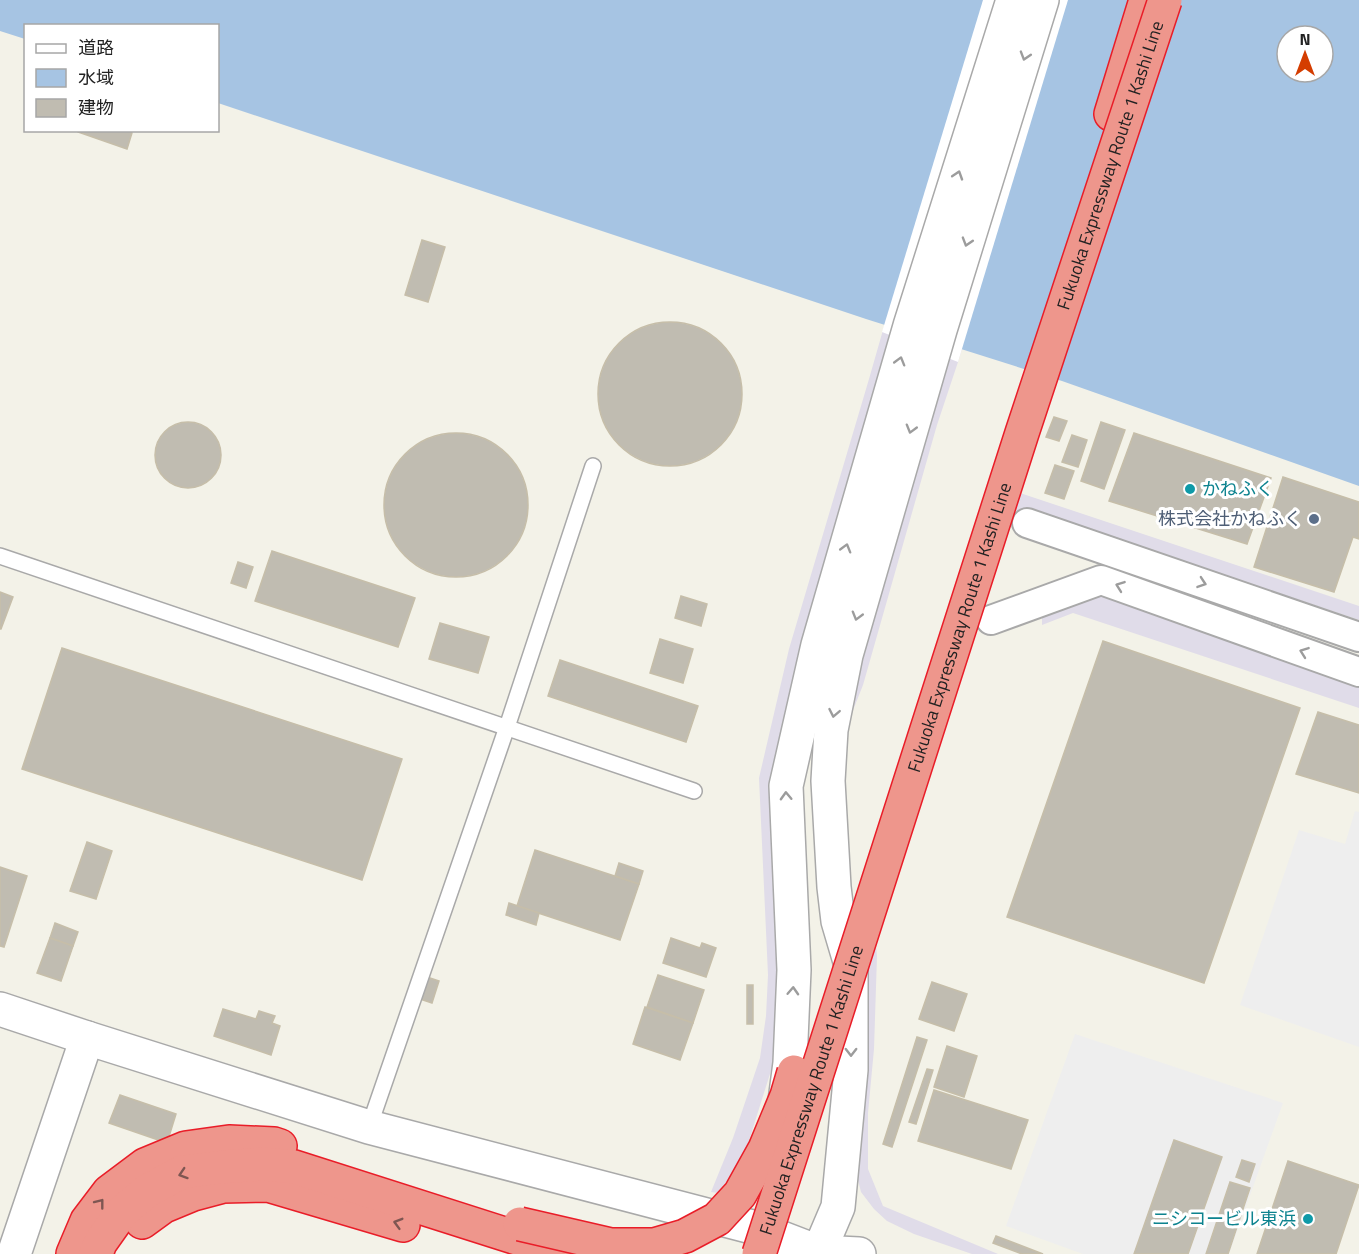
<svg xmlns="http://www.w3.org/2000/svg" width="1359" height="1254" font-family="'Titillium Web','Noto Sans JP',sans-serif">
  <style>
    .parking { fill: #eee }
    .plaza { fill: #e0dce9 }
    .water { fill: #a6c4e3; fill-rule: evenodd }
    .pier { fill: #fff }
    .building { fill: #c0bcb1; stroke: #c6bea9; stroke-width: 1.5 }
    .lines { fill: none; stroke-linecap: round; stroke-linejoin: round }
    .service-casing { stroke: #a9a9a9; stroke-width: 18 }
    .minor-casing { stroke: #a9a9a9; stroke-width: 32 }
    .tertiary-casing { stroke: #a9a9a9; stroke-width: 36 }
    .motorway-casing { stroke: #e91d28; stroke-width: 36 }
    .service { stroke: #fff; stroke-width: 15 }
    .minor { stroke: #fff; stroke-width: 28 }
    .tertiary { stroke: #fff; stroke-width: 33 }
    .motorway { stroke: #ee968c; stroke-width: 33 }
    .motorway-bridge-casing { stroke: #e91d28; stroke-width: 36; stroke-linecap: butt }
    .motorway-bridge { stroke: #ee968c; stroke-width: 33 }
    .oneway { stroke: #9c9c9c }
    .oneway2 { stroke: #7e5652 }
    .culture-dot { fill: #0f9aa8; stroke: #fff; stroke-width: 2 }
    .service-dot { fill: #5c6f8a; stroke: #fff; stroke-width: 2 }
    .labels { text-anchor: middle; stroke-width: 6; stroke-linejoin: round; paint-order: stroke }
    .street-label { font-size: 18px; fill: #222; stroke: #fff }
    .culture-label { font-size: 18px; fill: #0d838f; stroke: #fff; text-anchor: start }
    .service-label { font-size: 18px; fill: #4e5e75; stroke: #fff; text-anchor: end }
  </style>
  <rect width="100%" height="100%" fill="#f3f2e8"/>
  <g class="parking">
    <path d="M1355,811l4,1v235l-119,-42 59,-175 46,14z"/>
    <path d="M1075,1034l208,69 -54,151h-146l-77,-28z"/>
  </g>
  <g class="plaza">
    <path d="M1001,0l-201,650 -31,133 11,190 -6,88 -27,86 -10,20 -19,26 -7,-1 22,-54 27,-80 6,-42 2,-41 -9,-197 30,-129 80,-270 70,-245z"/>
    <path d="M1068,0l-110,362 -21,63 -74,260 -17,43 16,-73 85,-305z"/>
    <path d="M1020,493l339,113v14l-315,-105 -23,-4h-11z"/>
    <path d="M1099,595l260,87v26l-286,-95 -31,12v-7l3,-7z"/>
    <path d="M874,922l3,34 -3,93 -6,64v56l15,37 115,48h-26l-58,-20 -27,-13 -13,-12 -13,-17 -4,-16 11,-219z"/>
  </g>
  <path class="water" d="M0,0h1359v486l-297,-105 -196,-62 -648,-216v-77h-192l-1,13 -25,-8zM1287,36h36v36h-36z"/>
  <path class="pier" d="M983,0h85l-110,362 -76,-30z"/>
  <g class="building">
    <path d="M78,130h48l6,3 -5,16 -49,-17z"/>
    <path d="M422,240l23,7 -17,55 -23,-7z"/>
    <circle cx="670" cy="394" r="72"/>
    <path d="M1054,417l13,4 -8,20 -13,-4z"/>
    <path d="M1101,422l24,8 -21,59 -23,-8z"/>
    <circle cx="188" cy="455" r="33"/>
    <path d="M1134,433l137,45 -24,66 -138,-43z"/>
    <circle cx="456" cy="505" r="72"/>
    <path d="M1072,435l15,5 -9,27 -16,-5z"/>
    <path d="M1055,465l19,6 -10,28 -19,-6z"/>
    <path d="M1283,477l76,25v37l-6,-2 -19,55 -80,-25z"/>
    <path d="M272,551l143,47 -17,49 -143,-46z"/>
    <path d="M238,562l15,5 -7,21 -15,-5z"/>
    <path d="M0,592l13,5 -12,32h-1z"/>
    <path d="M681,596l26,8 -6,22 -26,-8z"/>
    <path d="M440,623l49,14 -11,36 -49,-14z"/>
    <path d="M660,639l33,10 -10,34 -33,-10z"/>
    <path d="M1103,641l197,67 -96,275 -197,-66z"/>
    <path d="M62,648l340,111 -40,121 -340,-111z"/>
    <path d="M560,660l138,46 -12,36 -138,-46z"/>
    <path d="M1318,712l41,13v68l-63,-19z"/>
    <path d="M87,842l25,9 -16,48 -26,-8z"/>
    <path d="M535,850l104,34 -19,56 -103,-34z"/>
    <path d="M619,863l24,8 -4,13 -24,-8z"/>
    <path d="M0,867l27,9 -23,71 -4,-1z"/>
    <path d="M509,903l30,10 -3,12 -30,-10z"/>
    <path d="M55,923l23,9 -5,14 -23,-8z"/>
    <path d="M50,938l23,8 -12,35 -24,-8z"/>
    <path d="M671,938l29,10 2,-5 14,5 -10,29 -43,-14z"/>
    <path d="M658,975l46,15 -11,33 -46,-16z"/>
    <path d="M427,977l12,4 -7,22 -12,-4z"/>
    <path d="M932,982l35,12 -13,37 -35,-12z"/>
    <rect x="747" y="985" width="6" height="39"/>
    <path d="M645,1007l48,16 -13,37 -47,-16z"/>
    <path d="M223,1009l33,10 3,-8 16,5 -3,7 8,3 -9,29 -57,-19z"/>
    <path d="M917,1037l10,3 -35,107 -9,-3z"/>
    <path d="M947,1046l30,10 -13,41 -30,-10z"/>
    <path d="M927,1069l6,1 -17,54 -7,-2z"/>
    <path d="M934,1090l94,30 -17,49 -93,-28z"/>
    <path d="M120,1095l56,19 -9,29 -58,-20z"/>
    <path d="M1174,1140l48,17 -34,97h-54z"/>
    <path d="M1242,1160l13,4 -6,18 -13,-5z"/>
    <path d="M1288,1161l71,24 -23,69h-79z"/>
    <path d="M1230,1182l20,6 -22,66h-22z"/>
    <path d="M996,1236l47,18h-21l-29,-11z"/>
  </g>
  <g class="lines">
    <g class="service-casing">
      <g id="service">
        <path d="M0,556l694,235"/>
        <path d="M369,1127l138,-400 86,-261"/>
      </g>
    </g>
    <g class="minor-casing">
      <g id="minor">
        <path d="M1027,523l332,114"/>
        <path d="M991,620l110,-40 258,92"/>
      </g>
    </g>
    <g class="tertiary-casing">
      <g id="tertiary">
        <path d="M0,1009l87,29 282,89 387,101 62,24 41,2"/>
        <path d="M785,1101l5,-38 4,-93 -8,-184 32,-141 92,-319 103,-326"/>
        <path d="M14,1254l73,-216"/>
        <path d="M818,1254l20,-47 13,-137v-105l-13,-44 -4,-34 -6,-106 3,-51 15,-75 94,-325 102,-330"/>
      </g>
    </g>
    <g class="motorway-casing">
      <g id="motorway">
        <path d="M1111,114l35,-114"/>
        <path d="M142,1222l22,-16 29,-12 30,-8 45,-1 135,40"/>
        <path d="M73,1254l14,-33 22,-29 36,-27 41,-17 43,-6 45,2 6,2"/>
        <path d="M96,1254l4,-11 22,-31 25,-21 35,-19 40,-5 41,-3 31,3 223,71 45,16"/>
      </g>
    </g>
    <use href="#service" class="service"/>
    <use href="#minor" class="minor"/>
    <use href="#tertiary" class="tertiary"/>
    <use href="#motorway" class="motorway"/>
    <g class="motorway-bridge-casing">
      <g id="motorway-bridge">
        <path d="M520,1224l91,21h43l31,-9 32,-17 23,-25 25,-45 22,-53 7,-24"/>
        <path id="s1" d="M759,1254l263,-821 143,-433"/>
      </g>
    </g>
    <use href="#motorway-bridge" class="motorway-bridge"/>
  </g>
  <defs><path id="oneway-chevron" d="M-2-3.5L2.5 0L-2 3.5" fill="none" stroke-width="1.6" stroke-linecap="round" stroke-linejoin="round" transform="scale(1.5)"/></defs>
  <g class="oneway">
    <use href="#oneway-chevron" transform="translate(1025 56) rotate(107)"/>
    <use href="#oneway-chevron" transform="translate(958 175) rotate(-72)"/>
    <use href="#oneway-chevron" transform="translate(967 242) rotate(107)"/>
    <use href="#oneway-chevron" transform="translate(900 361) rotate(-74)"/>
    <use href="#oneway-chevron" transform="translate(911 429) rotate(106)"/>
    <use href="#oneway-chevron" transform="translate(846 548) rotate(-74)"/>
    <use href="#oneway-chevron" transform="translate(1202 583) rotate(19)"/>
    <use href="#oneway-chevron" transform="translate(1120 586) rotate(-160)"/>
    <use href="#oneway-chevron" transform="translate(857 616) rotate(106)"/>
    <use href="#oneway-chevron" transform="translate(1304 652) rotate(-160)"/>
    <use href="#oneway-chevron" transform="translate(834 713) rotate(101)"/>
    <use href="#oneway-chevron" transform="translate(786 796) rotate(-92)"/>
    <use href="#oneway-chevron" transform="translate(793 991) rotate(-87)"/>
    <use href="#oneway-chevron" transform="translate(851 1052) rotate(90)"/>
  </g>
  <g class="oneway2">
    <use href="#oneway-chevron" transform="translate(183 1174) rotate(162)"/>
    <use href="#oneway-chevron" transform="translate(100 1203) rotate(-52)"/>
    <use href="#oneway-chevron" transform="translate(398 1223) rotate(-164)"/>
  </g>
  <g class="culture-dot">
    <circle cx="1190" cy="489" r="6"/>
    <circle cx="1308" cy="1219" r="6"/>
  </g>
  <circle class="service-dot" cx="1314" cy="519" r="6"/>
  <g class="labels">
    <g class="street-label">
      <text dy="6" stroke="none"><textPath href="#s1" startOffset="1144">Fukuoka Expressway Route 1 Kashi Line</textPath></text>
      <text dy="6" stroke="none"><textPath href="#s1" startOffset="658">Fukuoka Expressway Route 1 Kashi Line</textPath></text>
      <text dy="6" stroke="none"><textPath href="#s1" startOffset="172">Fukuoka Expressway Route 1 Kashi Line</textPath></text>
    </g>
    <g class="culture-label">
      <text x="1202" y="495">かねふく</text>
      <text x="1296" y="1225" text-anchor="end">ニシコービル東浜</text>
    </g>
    <g class="service-label">
      <text x="1302" y="525">株式会社かねふく</text>
    </g>
  </g>
  <rect x="24" y="24" width="195" height="108" fill="#ffffff" stroke="#a7a7a7" stroke-width="1.5"/>
  <rect x="36" y="44" width="30" height="9" fill="#ffffff" stroke="#a7a7a7" stroke-width="1.5"/>
  <text x="78" y="54" font-size="18" fill="#222222">道路</text>
  <rect x="36" y="69" width="30" height="18" fill="#a6c4e3" stroke="#a7a7a7" stroke-width="1.5"/>
  <text x="78" y="84" font-size="18" fill="#222222">水域</text>
  <rect x="36" y="99" width="30" height="18" fill="#c0bcb1" stroke="#a7a7a7" stroke-width="1.5"/>
  <text x="78" y="114" font-size="18" fill="#222222">建物</text>
  <g transform="translate(1305 54)"><circle r="28" fill="#ffffff" stroke="#a7a7a7" stroke-width="1.5"/>
  <path d="M0-4.5L10 22L0 15L-10 22Z" fill="#d43d00"/>
  <text y="-9" font-size="16" font-weight="bold" text-anchor="middle" fill="#222222">N</text>
  </g>
</svg>
